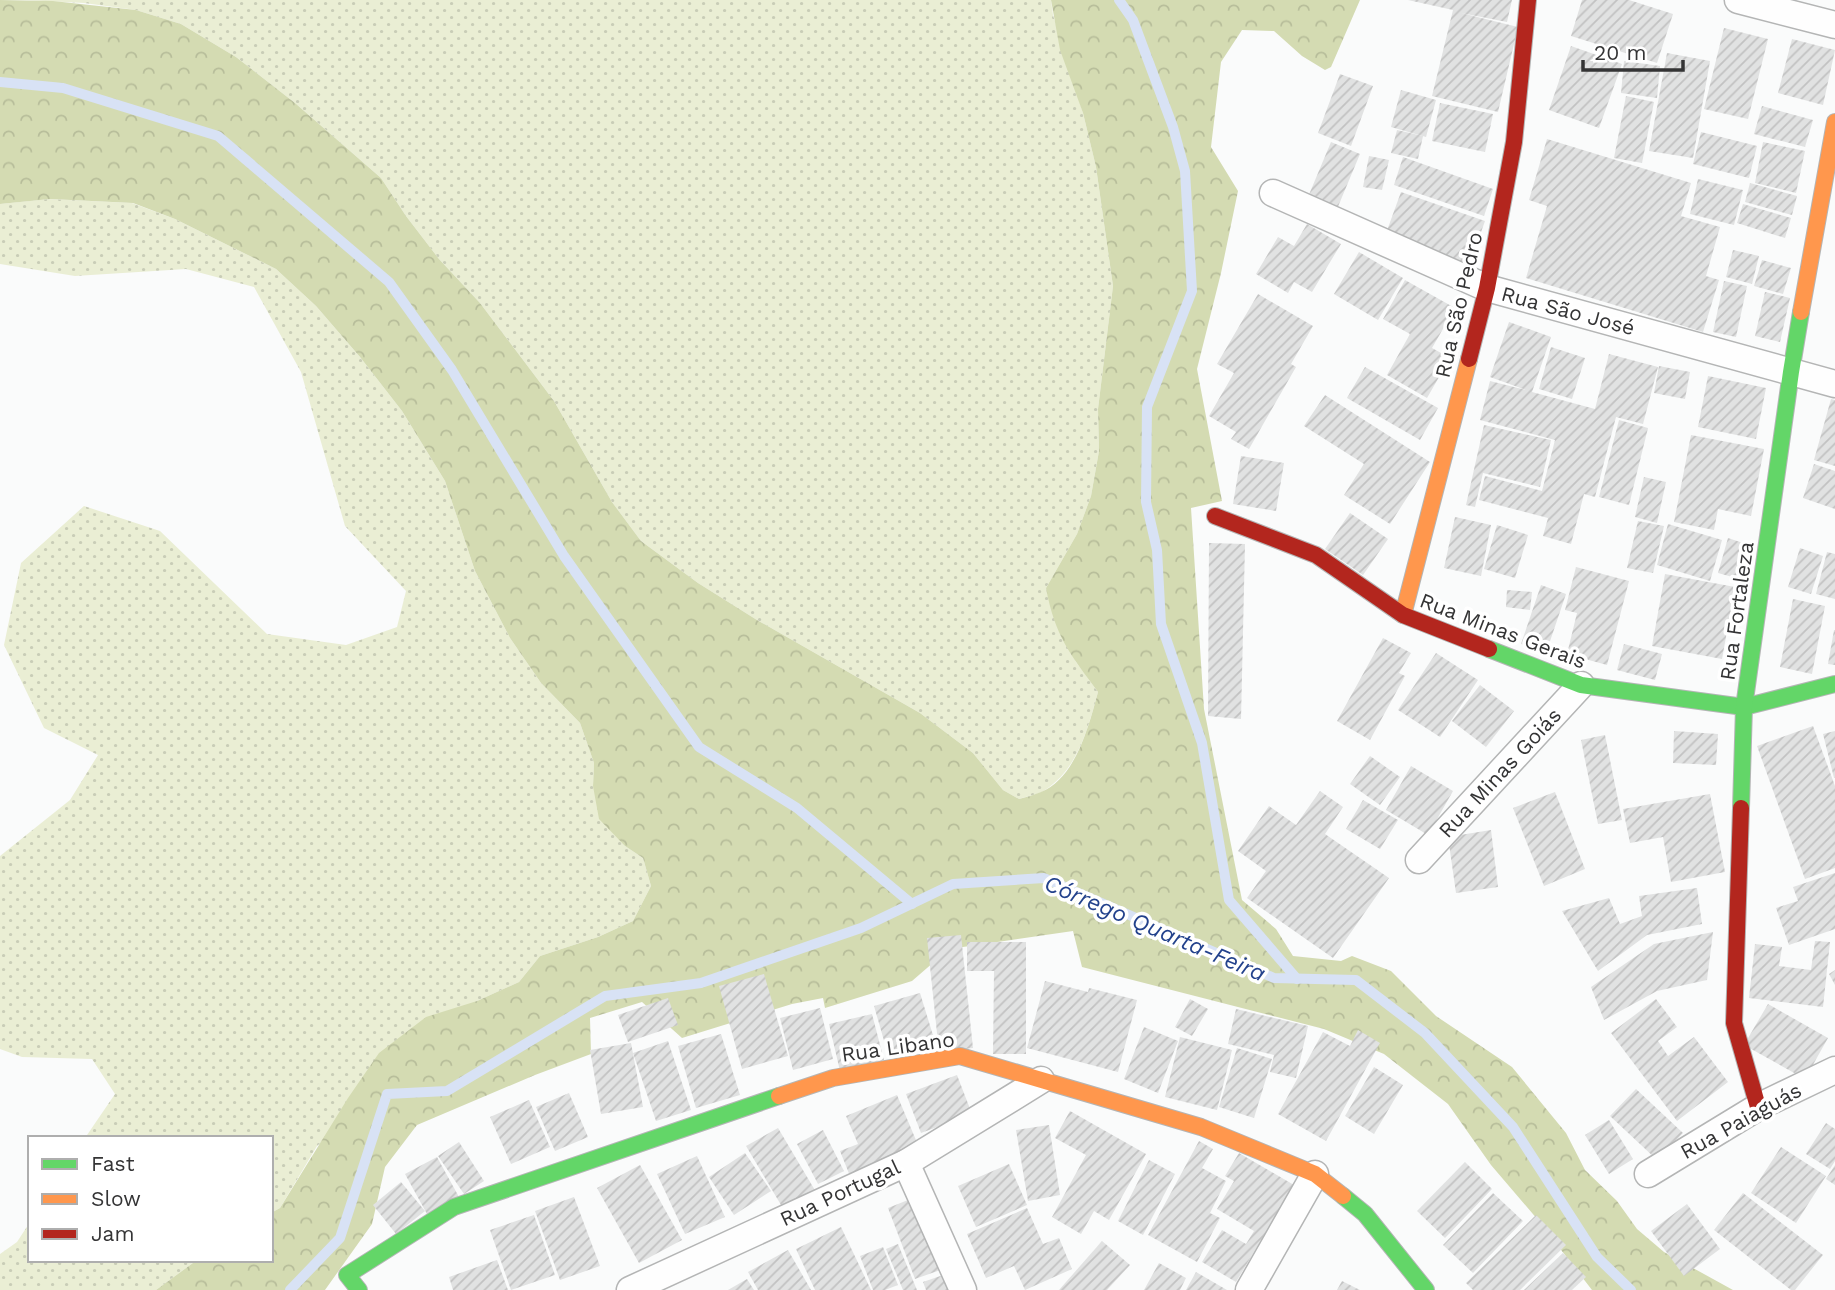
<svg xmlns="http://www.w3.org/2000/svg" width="1835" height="1290" font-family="'Work Sans',sans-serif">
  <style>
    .grass { fill: url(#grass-dots) }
    .forest { fill: url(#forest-crowns) }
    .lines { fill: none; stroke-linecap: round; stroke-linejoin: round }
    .stream { stroke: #d8e2f5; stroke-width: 10 }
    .building { fill: url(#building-hatch) }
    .street-casing { stroke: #b4b5b5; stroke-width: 29 }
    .fast-casing { stroke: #b4b5b5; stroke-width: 18 }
    .slow-casing { stroke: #b4b5b5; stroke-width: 18 }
    .jam-casing { stroke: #b4b5b5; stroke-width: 18 }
    .street { stroke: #fefefe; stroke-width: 26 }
    .fast { stroke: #63d668; stroke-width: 16 }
    .slow { stroke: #ff974d; stroke-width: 16 }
    .jam { stroke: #b3261e; stroke-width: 16 }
    .labels { text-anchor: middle; stroke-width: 7; stroke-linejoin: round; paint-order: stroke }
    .street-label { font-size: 21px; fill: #343435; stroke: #fff }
    .water-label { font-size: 23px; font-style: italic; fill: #23428c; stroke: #fff }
  </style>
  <defs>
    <pattern id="grass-dots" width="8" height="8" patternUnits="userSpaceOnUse" patternTransform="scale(1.75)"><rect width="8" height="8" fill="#eaeed4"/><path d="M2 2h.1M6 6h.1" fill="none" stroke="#c9cdb7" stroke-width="1.8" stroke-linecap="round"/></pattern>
    <pattern id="forest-crowns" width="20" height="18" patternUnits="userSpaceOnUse" patternTransform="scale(1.75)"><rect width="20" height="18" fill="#d4dbb2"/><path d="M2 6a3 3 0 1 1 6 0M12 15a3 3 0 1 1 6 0" fill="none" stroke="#b7bd9a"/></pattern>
    <pattern id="building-hatch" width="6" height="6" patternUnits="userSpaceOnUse" patternTransform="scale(1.75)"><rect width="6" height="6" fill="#e1e2e2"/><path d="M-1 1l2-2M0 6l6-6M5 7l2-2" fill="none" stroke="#c2c2c2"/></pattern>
  </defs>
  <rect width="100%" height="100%" fill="#fafbfb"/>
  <g class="grass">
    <path d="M26,0h1025l2,15 30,98 13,54 17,119 -15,123 1,42 -8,45 -14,38 -31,54 30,74 22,30c-10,36 -20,77 -53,98 -7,5 -18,6 -26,9l-16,-9 -30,-37 -53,-40 -163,-93 -59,-37 -57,-42 -29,-39 -58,-101 -74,-98 -41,-44 -33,-43 -25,-38 -86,-75 -59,-46 -55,-33 -45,-14 -52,-7z"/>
    <path d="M49,199l83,4 43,16 101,50 40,37 44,51 42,54 43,70 30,90 35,67 31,45 39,40 14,40 -1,23 32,60 18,12 8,28 -18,35 -35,16 -58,19 -21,26 -42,19 -160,145 -37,62 -9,5v-75h-186l30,-44 -23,-35 -70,-2 -22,-8v-193l70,-56 28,-45 -54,-27 -40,-83 17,-82 63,-57 76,25 107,103 79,11 51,-18 9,-36 -61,-65 -44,-154 -47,-85 -68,-18 -111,7 -75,-12v-60z"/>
    <path d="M30,1222v38h167l-41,30h-156v-36l17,-12z"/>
  </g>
  <path class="forest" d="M0,0l53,1 83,9 45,14 55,33 59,46 86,75 25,38 33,43 41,44 74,98 58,101 29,39 57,42 59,37 163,93 53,40 30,37 16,9c7,-2 15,-4 22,-7 35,-14 48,-67 57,-100 -28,-38 -43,-56 -52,-104l31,-54 14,-38 8,-45 -1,-42 15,-123 -17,-119 -13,-54 -23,-63 -9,-50h309l-29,67 -6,3 -23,-14 -28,-25 -32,-1 -21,32 -10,85 27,44 -17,82 -24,96 25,132 -31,7 13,201 38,191 34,29 17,27 48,5 11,-5 39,15 45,45 76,51 54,66 19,37 32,31 20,28 27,23 69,38h-141l-54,-70 -47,-55 -43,-61 -64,-50 -60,-25 -242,-62 -9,-36 -124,18 -37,32 -87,27 -2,-10 -31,6 -110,34 -40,-36 -52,16 1,36 -56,21 -118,50 -32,42 -13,57 -47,66h-169l41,-30h74v-47l9,-5 68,-110 31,-45 47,-36 51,-16 42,-19 21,-26 58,-19 35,-16 18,-35 -8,-28 -18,-12 -26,-27 -6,-33 1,-23 -14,-40 -39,-40 -31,-45 -35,-67 -30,-90 -43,-70 -42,-54 -44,-51 -40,-37 -101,-50 -42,-16 -83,-4 -50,5z"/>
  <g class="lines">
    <g class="stream">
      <path d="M1119,0l14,20 40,107 12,44 7,120 -45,116 -1,95 11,48 4,74 41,119 27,157 68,79"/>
      <path d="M0,82l63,6 155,48 171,146 63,88 112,186 135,191 98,61 115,96"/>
      <path d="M290,1290l50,-52 47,-144 60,-3 158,-95 96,-13 160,-55 92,-44 91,-6 230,100 82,2 69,53 88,94 84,130 34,33"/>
    </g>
  </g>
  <g class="building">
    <path d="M1408,0h104l-5,22 -46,-9 57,14 -20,85 -66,-16 21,-86z"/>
    <path d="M1582,0h47l44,14 -16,49 -86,-27z"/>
    <path d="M1724,28l44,11 -20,80 -44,-10z"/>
    <path d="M1792,39l43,11 -12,55 -45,-12z"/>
    <path d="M1571,46l51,18 -23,64 -50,-18z"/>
    <path d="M1667,53l43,8 -17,97 -44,-7z"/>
    <path d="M1624,61l36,5 -3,32 -36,-5z"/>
    <path d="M1340,74l33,12 -22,60 -33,-13z"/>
    <path d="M1401,90l35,10 -10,37 -35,-10z"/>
    <path d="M1626,96l28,6 -12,61 -28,-5z"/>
    <path d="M1440,103l53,11 -8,38 -53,-11z"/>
    <path d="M1762,106l51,14 -8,27 -51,-13z"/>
    <path d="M1397,130l26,6 -5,23 -27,-6z"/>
    <path d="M1701,132l56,14 -8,32 -56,-14z"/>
    <path d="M1547,139l144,44 -10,33 39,11 -14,49 13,4 -16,52 -177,-54 21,-72 -18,-6z"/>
    <path d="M1331,142l29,12 -23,55 -29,-12z"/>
    <path d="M1763,142l42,9 -9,42 -41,-10z"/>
    <path d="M1369,156l20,4 -7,30 -19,-3z"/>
    <path d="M1403,157l90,32 -9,27 -90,-31z"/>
    <path d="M1698,179l45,11 -9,35 -44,-11z"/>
    <path d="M1750,183l47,13 -5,19 -47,-13z"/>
    <path d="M1401,192l84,29 -16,45 -84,-30z"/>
    <path d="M1743,204l48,14 -6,20 -48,-15z"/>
    <path d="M1307,224l34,20 -29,48 -18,-10 -6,11 -32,-19 22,-37 16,9z"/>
    <path d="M1733,250l26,6 -7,28 -26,-7z"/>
    <path d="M1359,252l44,26 -25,42 -44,-26z"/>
    <path d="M1762,260l29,8 -8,26 -29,-8z"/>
    <path d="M1405,280l50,28 -23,40 18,10 -23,40 -40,-23 23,-41 -27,-15z"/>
    <path d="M1724,281l23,5 -11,51 -23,-5z"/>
    <path d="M1765,292l25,6 -10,44 -25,-6z"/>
    <path d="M1258,294l55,32 -22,38 5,3 -47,82 -18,-10 5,-7 -27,-16 25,-43 -17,-9z"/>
    <path d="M1509,322l42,15 -19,55 63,17 14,-55 49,13 -15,57 -27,-7 -21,80 -11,-3 -13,50 -28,-8 5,-18 -69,-18 6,-24 57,15 13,-51 -75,-20 10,-39 36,9 -36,-13z"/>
    <path d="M1551,347l34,11 -13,41 -33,-10z"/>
    <path d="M1659,366l31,6 -5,27 -31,-6z"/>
    <path d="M1365,367l73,41 -18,32 -73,-42z"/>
    <path d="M1708,376l58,12 -10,51 -58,-12z"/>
    <path d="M1325,395l105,67 -40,62 -46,-29 20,-31 -60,-38z"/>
    <path d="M1831,399l4,1v66l-21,-6z"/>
    <path d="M1619,420l29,8 -19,77 -30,-8z"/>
    <path d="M1484,425l67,15 -11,47 -57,-14 -8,34 -9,-2z"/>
    <path d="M1691,435l73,14 -13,67 -33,-7 -4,21 -40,-8z"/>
    <path d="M1241,456l43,7 -8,48 -43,-7z"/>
    <path d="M1814,464l21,7v38l-32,-11z"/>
    <path d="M1644,477l22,5 -9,41 -22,-6z"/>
    <path d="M1350,513l38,26 -25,36 -38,-26z"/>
    <path d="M1455,517l36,8 -10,51 -37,-8z"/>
    <path d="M1638,521l26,5 -11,47 -26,-5z"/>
    <path d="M1668,524l54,16 -12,41 -53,-16z"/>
    <path d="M1497,525l31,10 -13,43 -31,-9z"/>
    <path d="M1728,538l18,6 -10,34 -18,-5z"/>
    <path d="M1209,543l36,1 -4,175 -33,-3z"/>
    <path d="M1800,548l23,8 -12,38 -23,-7z"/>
    <path d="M1827,552l8,2v45l-19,-5z"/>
    <path d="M1576,567l53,14 -22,84 -40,-11 10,-41 -12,-3z"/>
    <path d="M1665,574l70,13 -13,72 -70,-13z"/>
    <path d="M1541,585l25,9 -20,59 -25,-9z"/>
    <path d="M1507,590l25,2 -2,18 -24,-3z"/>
    <path d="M1793,599l32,7 -13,68 -32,-7z"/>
    <path d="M1834,630h1v35l-7,-1z"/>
    <path d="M1383,638l28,15 -12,20 6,3 -35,64 -33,-19z"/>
    <path d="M1624,644l38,10 -7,26 -38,-10z"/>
    <path d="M1436,653l42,27 -38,57 -42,-27z"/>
    <path d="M1480,685l34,26 -28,36 -34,-26z"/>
    <path d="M1813,726l22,60v82l-30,11 -48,-133z"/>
    <path d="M1674,731l44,3 -2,31 -43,-2z"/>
    <path d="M1835,731v47h-1l-11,-44z"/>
    <path d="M1605,735l17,85 -24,4 -17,-84z"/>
    <path d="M1370,756l30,21 -20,28 -30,-21z"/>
    <path d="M1411,766l42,25 -25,44 -42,-25z"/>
    <path d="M1320,791l23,16 -18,27 64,44 -56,80 -86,-60 19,-27 -28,-20 31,-45 27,19z"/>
    <path d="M1555,792l30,77 -41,17 -31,-78z"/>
    <path d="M1710,794l15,78 -54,10 -8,-45 -33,6 -7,-34z"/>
    <path d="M1363,800l35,20 -18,29 -34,-20z"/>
    <path d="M1491,830l7,57 -42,6 -8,-56z"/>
    <path d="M1835,873v56l-46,16 -13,-37 22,-7 -5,-14z"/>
    <path d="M1697,888l5,36 -55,11 -49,36 -36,-60 47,-13 11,26 22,-8 -3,-20z"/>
    <path d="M1713,932l-6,48 -50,11 -53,29 -13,-33 63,-43z"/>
    <path d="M961,935l12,113 -34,4 -12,-114z"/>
    <path d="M1815,941l15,1 -7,65 -74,-9 6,-54 27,3 -3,19 32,4z"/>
    <path d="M967,942h59v112h-33l1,-83h-27z"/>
    <path d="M1835,970v15l-6,-11z"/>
    <path d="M764,974l24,82 -46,13 -23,-83z"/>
    <path d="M1045,981l43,11 1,-4 48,12 -19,72 -91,-24z"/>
    <path d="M920,993l16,52 -47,13 -15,-52z"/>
    <path d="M668,998l10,27 -50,17 -10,-27z"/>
    <path d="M1190,999l18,10 -16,27 -17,-9z"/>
    <path d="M1656,999l21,28 -19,14 10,15 26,-19 34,45 -51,39 -66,-88z"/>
    <path d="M1768,1004l60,34 -23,41 -61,-34z"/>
    <path d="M820,1008l13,51 -40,11 -13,-52z"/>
    <path d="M1236,1009l72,17 -12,52 -26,-6 4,-17 -46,-11z"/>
    <path d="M872,1014l12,46 -44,11 -11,-47z"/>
    <path d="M1144,1027l34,14 -20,52 -34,-14z"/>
    <path d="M1358,1030l22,13 -54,98 -48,-27 45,-82 27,14z"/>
    <path d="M721,1034l19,61 -44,13 -18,-62z"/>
    <path d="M1180,1037l52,13 -15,60 -52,-13z"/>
    <path d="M668,1041l23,69 -35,11 -23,-68z"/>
    <path d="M631,1043l12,64 -42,7 -11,-64z"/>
    <path d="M1237,1048l35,11 -18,59 -35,-11z"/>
    <path d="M1374,1067l29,18 -29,49 -29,-18z"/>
    <path d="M957,1075l15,39 -51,19 -15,-39z"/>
    <path d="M1636,1089l47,44 -26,27 -47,-44z"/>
    <path d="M569,1093l19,44 -33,14 -19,-44z"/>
    <path d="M897,1095l24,57 -69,29 -12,-30 18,-7 -12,-28z"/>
    <path d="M529,1100l21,47 -39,17 -21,-47z"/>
    <path d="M1070,1111l76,43 -37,66 -15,-9 -13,23 -29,-17 34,-62 -31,-17z"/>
    <path d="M1609,1120l24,39 -24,15 -24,-39z"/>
    <path d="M1826,1123l9,6v32l-5,8 -24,-15z"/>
    <path d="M1049,1125l11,70 -32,6 -12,-71z"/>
    <path d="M778,1128l38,64 -32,18 -38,-64z"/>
    <path d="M823,1130l21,41 -26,13 -21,-40z"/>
    <path d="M1199,1141l14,8 -11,19 24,13 -16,32 10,5 -23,44 -49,-27z"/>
    <path d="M459,1142l25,39 -20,13 -26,-38z"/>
    <path d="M1781,1147l45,29 -30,47 -45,-30z"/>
    <path d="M745,1153l26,38 -37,24 -25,-38z"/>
    <path d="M1239,1153l55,32 -58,97 -34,-20 20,-32 24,14 8,-13 -37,-22 17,-28 -9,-5z"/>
    <path d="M697,1156l28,61 -40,17 -28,-60z"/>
    <path d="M437,1157l22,40 -32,17 -22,-40z"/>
    <path d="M1149,1160l26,14 -32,61 -25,-14z"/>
    <path d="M1465,1162l27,27 -47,49 -28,-27z"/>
    <path d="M1009,1164l18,41 -51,22 -18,-41z"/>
    <path d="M640,1165l42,75 -43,23 -42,-75z"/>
    <path d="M1835,1165v20l-9,-6z"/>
    <path d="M401,1182l24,29 -29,23 -23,-29z"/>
    <path d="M1493,1193l30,28 -50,52 -30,-28z"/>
    <path d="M1743,1193l80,62 -28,35h-4l-77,-60z"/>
    <path d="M918,1196l28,72 -31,11 -27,-71z"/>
    <path d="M574,1197l26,69 -40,14 -25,-69z"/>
    <path d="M1687,1204l33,45 -36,27 -33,-45z"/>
    <path d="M1027,1208l16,36 16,-6 13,31 -47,21 -11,-24 -28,12 -19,-44z"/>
    <path d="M534,1215l21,60 -44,15 -21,-60z"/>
    <path d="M1536,1215l30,30 -46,45h-47l-7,-7z"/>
    <path d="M841,1227l30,63h-56l-19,-41z"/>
    <path d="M1102,1241l28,24 -23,25h-48z"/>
    <path d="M898,1244l19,46h-14l-17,-41z"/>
    <path d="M883,1247l15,38 -13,5h-12l-13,-34z"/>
    <path d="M788,1250l23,40h-53l-10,-18z"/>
    <path d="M1563,1253l23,24 -14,13h-48z"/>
    <path d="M497,1260l11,30h-55l-4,-13z"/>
    <path d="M1159,1263l27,15 -6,12h-36z"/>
    <path d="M1196,1272l31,18h-41z"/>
    <path d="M946,1274l6,16h-26l-3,-8z"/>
    <path d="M747,1279l7,11h-26z"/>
    <path d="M1342,1281l18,9h-23z"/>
  </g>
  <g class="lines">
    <g class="street-casing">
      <g id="street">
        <path d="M1738,0l97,25"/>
        <path d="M1273,193l214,95 348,96"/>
        <path d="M1419,860l162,-175"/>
        <path d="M906,1163l57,127"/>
        <path d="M1648,1174l110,-67 77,-37"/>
        <path d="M630,1290l276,-127 135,-83"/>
        <path d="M1249,1290l66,-116"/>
      </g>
    </g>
    <g class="fast-casing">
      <g id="fast">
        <path d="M1489,649l92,36 163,22 91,-23"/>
        <path d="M1741,808l3,-101 47,-335 10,-60"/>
        <path d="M1343,1196l22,18 61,76"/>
        <path d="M359,1290l-12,-15 107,-68 325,-111"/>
      </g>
    </g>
    <g class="slow-casing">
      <g id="slow">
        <path d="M1801,312l34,-190"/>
        <path d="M1403,615l66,-256"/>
        <path d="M779,1096l54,-18 127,-22 241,71 114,47 28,22"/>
      </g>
    </g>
    <g class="jam-casing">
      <g id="jam">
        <path d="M1469,359l18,-71 27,-146 14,-142"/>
        <path d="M1215,516l101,39 87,60 86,34"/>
        <path d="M1741,808l-7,215 24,84"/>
      </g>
    </g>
    <use href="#street" class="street"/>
    <use href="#fast" class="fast"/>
    <use href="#slow" class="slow"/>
    <use href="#jam" class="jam"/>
  </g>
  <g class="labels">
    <g class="street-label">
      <text transform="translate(1459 305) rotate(-77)" y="7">Rua São Pedro</text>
      <text transform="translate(1568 311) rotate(15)" y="7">Rua São José</text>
      <text transform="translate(1737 611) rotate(-82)" y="7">Rua Fortaleza</text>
      <text transform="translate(1503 631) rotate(21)" y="7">Rua Minas Gerais</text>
      <text transform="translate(1500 773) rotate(-47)" y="7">Rua Minas Goiás</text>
      <text transform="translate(898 1047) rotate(-8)" y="7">Rua Libano</text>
      <text transform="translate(1741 1121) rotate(-29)" y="7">Rua Paiaguás</text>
      <text transform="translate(840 1193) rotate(-25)" y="7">Rua Portugal</text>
    </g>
    <g class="water-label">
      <text transform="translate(1155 928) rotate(23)" y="8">Córrego Quarta-Feira</text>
    </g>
  </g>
  <rect x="28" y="1136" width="245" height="126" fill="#ffffff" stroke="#aeaeae" stroke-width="2"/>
  <rect x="42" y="1159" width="35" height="10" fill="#63d668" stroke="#aeaeae" stroke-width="2"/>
  <text x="91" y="1171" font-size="21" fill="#343435">Fast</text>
  <rect x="42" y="1194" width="35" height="10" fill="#ff974d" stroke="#aeaeae" stroke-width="2"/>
  <text x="91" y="1206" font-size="21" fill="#343435">Slow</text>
  <rect x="42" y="1229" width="35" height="10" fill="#b3261e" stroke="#aeaeae" stroke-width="2"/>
  <text x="91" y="1241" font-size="21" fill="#343435">Jam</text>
  <path d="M1583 60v10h100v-10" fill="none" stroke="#343435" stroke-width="3.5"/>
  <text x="1594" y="60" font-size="21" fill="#343435" stroke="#ffffff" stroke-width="5" paint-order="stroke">20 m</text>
</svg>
